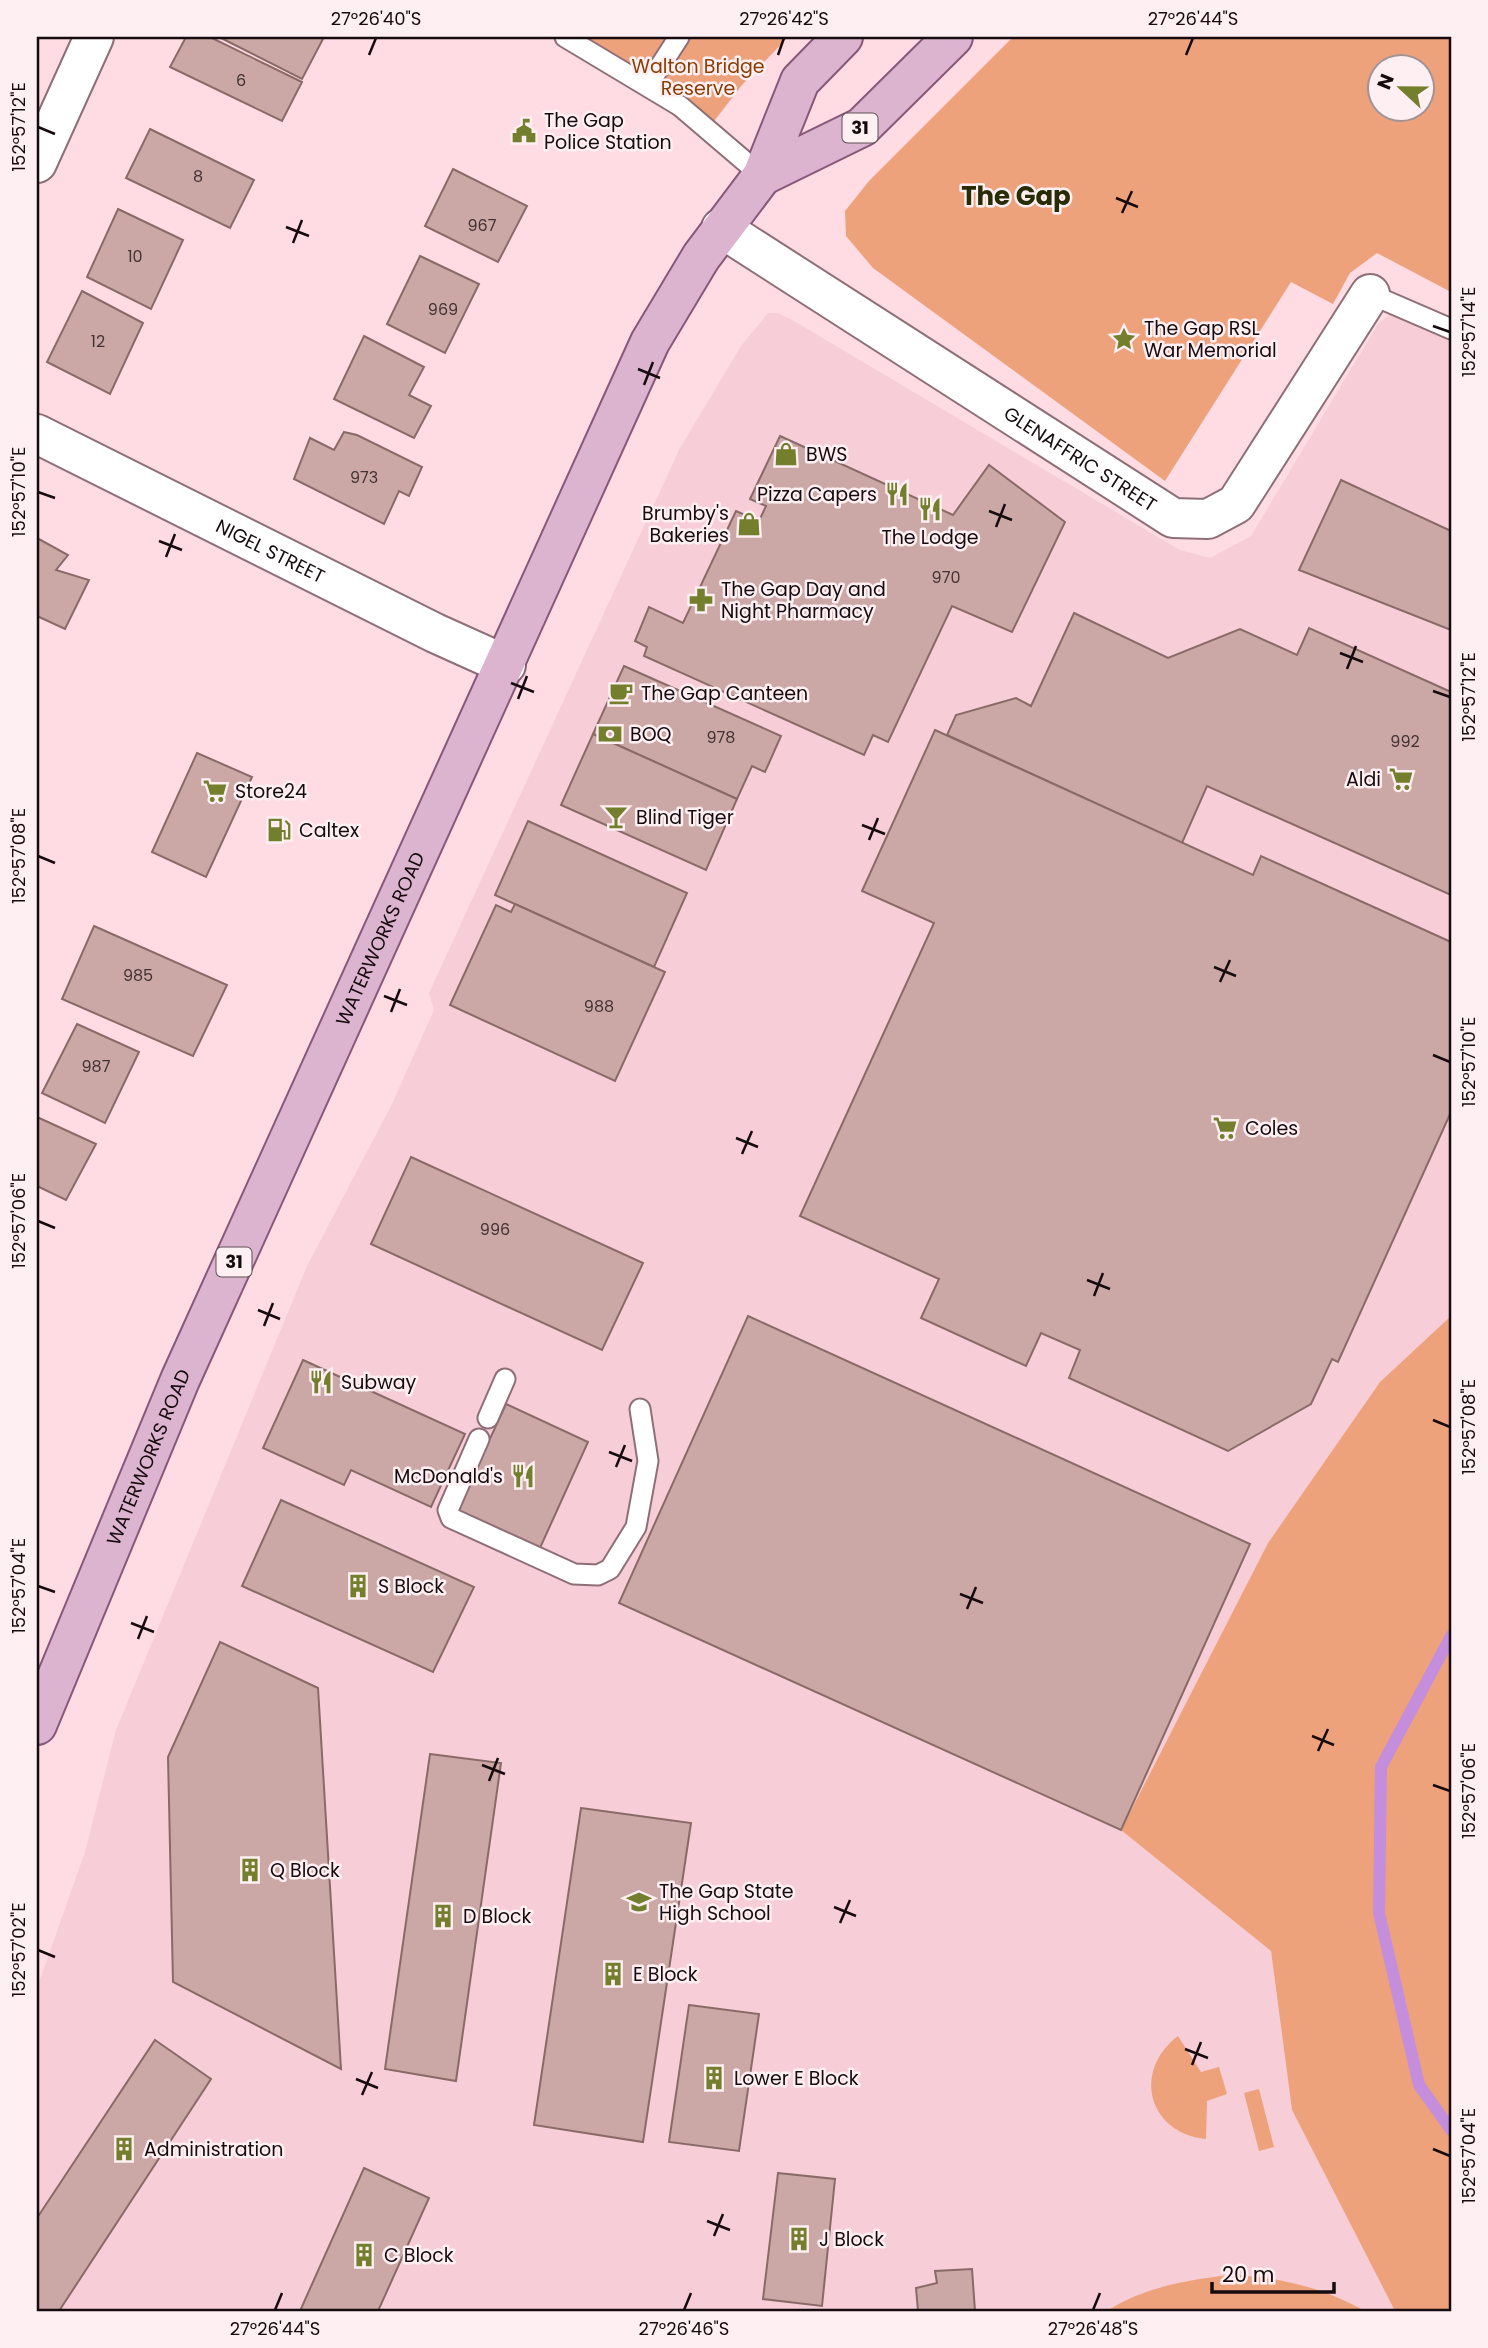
<svg xmlns="http://www.w3.org/2000/svg" width="1488" height="2348" font-family="Poppins,sans-serif">
  <style>
    .built { fill: #f7cdd7 }
    .green { fill: #eda27c; fill-rule: evenodd }
    .lines { fill: none; stroke-linecap: round; stroke-linejoin: round }
    .stream { stroke: #c48edc; stroke-width: 12 }
    .building { fill: #cba8a5; stroke: #896a67; stroke-width: 2 }
    .lane-casing { stroke: #8e6f77; stroke-width: 23 }
    .street-casing { stroke: #8e6f77; stroke-width: 42 }
    .primary-casing { stroke: #885878; stroke-width: 42 }
    .lane { stroke: #fff; stroke-width: 19 }
    .street { stroke: #fff; stroke-width: 38 }
    .primary { stroke: #dcb4d0; stroke-width: 38 }
    .ticks { fill: none; stroke: #160b0e; stroke-width: 2.5 }
    .labels { text-anchor: middle; stroke-width: 5; stroke-linejoin: round; paint-order: stroke }
    .number-label { font-size: 16px; fill: #433234 }
    .shield { fill: #feeff3; stroke: #5c4f53; stroke-width: 2 }
    .shield-label { font-size: 18px; font-weight: bold; fill: #160b0e }
    .park-label { font-size: 19px; fill: #8b3c02; stroke: #feeff3 }
    .poi-label { font-size: 19px; fill: #160b0e; stroke: #feeff3; text-anchor: start }
    .street-label { font-size: 19px; fill: #160b0e; stroke: #feeff3 }
    .district-label { font-size: 26px; font-weight: bold; fill: #272c04; stroke: #feeff3 }
    .neatline { fill: none; stroke: #160b0e; stroke-width: 2.5 }
    .ticks-label { font-size: 18px; text-anchor: middle; fill: #160b0e }
  </style>
  <rect width="100%" height="100%" fill="#ffdce4"/>
  <path class="built" d="M768,313h10l16,8 386,229 30,8 41,-22 127,-212 11,-9 14,1 48,22v978l-71,66 -112,161 -147,287 150,121 21,159 103,201h-1358v-323l48,-136 31,-122 191,-464 84,-160 43,-96 -5,-17 251,-545 61,-102z"/>
  <g class="green">
    <path d="M560,37h228l-46,48 -34,44z"/>
    <path d="M1013,37h438v255l-74,-39 -27,20 -17,31 -42,-22 -126,199 -292,-213 -27,-32 -1,-25 24,-30zM1380,66h42v42h-42z"/>
    <path d="M1451,1316v995h-56l-103,-201 -21,-159 -150,-121 147,-287 112,-161z"/>
    <path d="M1178,2036l23,36 18,-5 8,27 -20,7 -1,38c-58,-6 -74,-68 -28,-103z"/>
    <path d="M1259,2089l15,58 -15,4 -15,-58z"/>
    <path d="M1230,2275c49,2 92,12 135,36h-258c37,-24 80,-31 123,-36z"/>
  </g>
  <g class="lines">
    <path class="stream" d="M1451,1636l-70,131 -2,146 40,172 32,45"/>
  </g>
  <g class="building">
    <path d="M186,37h24l92,45 -20,39 -112,-54z"/>
    <path d="M219,37h105l-22,42z"/>
    <path d="M150,129l104,51 -24,48 -104,-50z"/>
    <path d="M453,169l74,37 -29,56 -73,-36z"/>
    <path d="M118,209l65,31 -32,69 -64,-32z"/>
    <path d="M420,256l59,28 -34,69 -58,-29z"/>
    <path d="M82,291l61,32 -33,71 -63,-32z"/>
    <path d="M364,336l60,31 -15,28 22,11 -17,32 -80,-39z"/>
    <path d="M344,432l13,3 65,32 -13,29 -10,-5 -15,33 -90,-45 16,-41 24,12z"/>
    <path d="M780,436l173,79 36,-50 76,57 -53,110 -60,-26 -64,136 -15,-7 -9,20 -220,-99 3,-9 -12,-6 14,-34 34,16 53,-112 23,10 7,-15 -16,-7z"/>
    <path d="M1341,480l110,51v99l-152,-60z"/>
    <path d="M37,538l31,17 -12,15 33,10 -24,49 -28,-13z"/>
    <path d="M1074,613l94,45 72,-29 57,26 12,-27 142,64v203l-244,-109 -25,57 -235,-108 9,-20 60,-17 15,8z"/>
    <path d="M624,666l157,70 -16,36 -13,-6 -15,33 -144,-65z"/>
    <path d="M935,730l318,145 8,-19 190,86v170l-113,250 -6,-3 -21,45 -83,47 -159,-73 11,-28 -39,-17 -15,33 -105,-48 18,-39 -139,-63 134,-293 -72,-32z"/>
    <path d="M593,734l144,65 -31,71 -145,-65z"/>
    <path d="M197,753l55,24 -46,100 -54,-25z"/>
    <path d="M528,821l159,72 -33,74 -159,-72z"/>
    <path d="M515,904l150,68 -50,109 -165,-76 46,-100 15,7z"/>
    <path d="M94,926l133,59 -34,71 -131,-57z"/>
    <path d="M77,1024l62,28 -34,71 -63,-30z"/>
    <path d="M37,1117l59,27 -30,56 -29,-14z"/>
    <path d="M411,1157l232,106 -41,87 -231,-106z"/>
    <path d="M748,1316l502,228 -129,286 -502,-227z"/>
    <path d="M303,1360l162,74 -34,73 -80,-37 -7,15 -81,-37z"/>
    <path d="M506,1404l82,38 -48,106 -83,-38z"/>
    <path d="M281,1500l193,87 -41,85 -191,-86z"/>
    <path d="M220,1642l98,46 23,381 -168,-87 -5,-225z"/>
    <path d="M430,1754l71,9 -45,318 -71,-12z"/>
    <path d="M581,1808l110,15 -48,319 -109,-17z"/>
    <path d="M689,2005l70,9 -20,137 -70,-9z"/>
    <path d="M155,2040l56,39 -152,232h-22v-93z"/>
    <path d="M364,2168l65,30 -51,113h-78z"/>
    <path d="M778,2173l57,6 -13,127 -59,-7z"/>
    <path d="M972,2269l3,42h-57l-2,-23 21,-5 -2,-12z"/>
  </g>
  <g class="lines">
    <g class="lane-casing">
      <g id="lane">
        <path d="M565,37l115,69 82,70"/>
        <path d="M648,85l31,-48"/>
        <path d="M1370,294l81,35"/>
        <path d="M488,1418l17,-39"/>
        <path d="M479,1439l-31,71 3,8 123,56 24,1 12,-6 26,-42 12,-66 -8,-52"/>
      </g>
    </g>
    <g class="street-casing">
      <g id="street">
        <path d="M37,163l57,-126"/>
        <path id="s1" d="M721,228l452,290 35,1 28,-15 134,-210"/>
        <path id="s2" d="M37,434l398,199 71,32"/>
      </g>
    </g>
    <g class="primary-casing">
      <g id="primary">
        <path d="M762,176l100,-49 91,-90"/>
        <path id="s3" d="M37,1725l143,-345 470,-1038 51,-85 61,-81 38,-95 43,-44"/>
      </g>
    </g>
    <use href="#lane" class="lane"/>
    <use href="#street" class="street"/>
    <use href="#primary" class="primary"/>
  </g>
  <path class="ticks" d="M369,55l7,-17M778,55l6,-17M1186,55l7,-17M38,127l17,7M1116,198l22,9M1122,213l10,-22M286,227l23,9M293,243l9,-23M1433,326l17,6M638,369l22,9M644,385l9,-23M38,492l17,6M989,511l23,9M996,527l9,-23M159,541l23,9M166,557l9,-23M1340,653l23,9M1347,669l9,-23M511,683l23,9M1433,691l17,6M518,699l9,-23M862,825l23,9M869,840l9,-22M38,856l17,7M1214,967l22,9M1220,982l10,-22M384,996l23,9M391,1012l9,-23M1433,1055l17,7M736,1138l22,9M742,1154l10,-23M38,1221l17,7M1087,1280l23,9M1094,1296l9,-23M258,1310l22,9M264,1326l9,-23M1433,1420l17,7M609,1452l23,9M616,1467l9,-22M38,1586l17,6M960,1594l23,9M967,1609l9,-22M131,1623l23,9M138,1639l9,-23M1312,1736l22,9M1318,1751l10,-22M482,1765l23,9M489,1781l9,-23M1433,1785l17,6M834,1907l22,9M840,1923l10,-23M38,1950l17,7M1185,2049l23,9M1192,2065l9,-23M356,2079l22,9M362,2095l10,-23M1433,2149l17,7M707,2221l23,9M714,2236l9,-22M275,2310l7,-17M684,2310l7,-17M1093,2310l7,-17"/>
  <defs>
    <g id="civic-bare" transform="scale(1.89)"><path d="M-.6-6.5H3V-4.5H.6V-3L4-1V1h2V6H-6V1h2V-1L-.6-3ZM-1.2 2.5V6h2.4V2.5Z" fill="#737f2c" stroke="#feeff3" stroke-width="2.5" paint-order="stroke"/></g>
    <g id="sight-bare" transform="scale(1.89)"><path d="M0-6L1.8-2.2L6-1.7L2.9 1.2L3.7 5.4L0 3.3L-3.7 5.4L-2.9 1.2L-6-1.7L-1.8-2.2Z" fill="#737f2c" stroke="#feeff3" stroke-width="2.5" paint-order="stroke"/></g>
    <g id="shop-bare" transform="scale(1.89)"><path d="M-5-2.5h2.3a2.7 3.5 0 0 1 5.4 0H5L5.5 6h-11ZM-1.5-2.5h3a1.5 2.3 0 0 0-3 0Z" fill="#737f2c" stroke="#feeff3" stroke-width="2.5" paint-order="stroke"/></g>
    <g id="restaurant-bare" transform="scale(1.89)"><path d="M-5-6h1v4h1v-4h1v4h1v-4h1v5L-1.5 .5V6h-2V.5L-5-1ZM5-6V6H3V1.5H1.5Q1.5-4 5-6Z" fill="#737f2c" stroke="#feeff3" stroke-width="2.5" paint-order="stroke"/></g>
    <g id="pharmacy-bare" transform="scale(1.89)"><path d="M-2-6h4v4h4v4h-4v4h-4v-4h-4v-4h4Z" fill="#737f2c" stroke="#feeff3" stroke-width="2.5" paint-order="stroke"/></g>
    <g id="cafe-bare" transform="scale(1.89)"><path d="M-5.5-4.5H6V0H3Q3 3.5 0 3.5H-2.5Q-5.5 3.5-5.5 0ZM3-3.2v2h1.7v-2ZM-6 4.5H4V6H-6Z" fill="#737f2c" stroke="#feeff3" stroke-width="2.5" paint-order="stroke"/></g>
    <g id="bank-bare" transform="scale(1.89)"><path d="M-6-4H6V4H-6ZM0-2.3a2.3 2.3 0 1 0 0 4.6a2.3 2.3 0 1 0 0-4.6Z" fill="#737f2c" stroke="#feeff3" stroke-width="2.5" paint-order="stroke"/></g>
    <g id="supermarket-bare" transform="scale(1.89)"><path d="M-6-5.5h2.5l.6 2H6L4.5 2H-2.5L-4.4-4H-6ZM-1.5 3.2a1.3 1.3 0 1 0 .1 0ZM3 3.2a1.3 1.3 0 1 0 .1 0Z" fill="#737f2c" stroke="#feeff3" stroke-width="2.5" paint-order="stroke"/></g>
    <g id="bar-bare" transform="scale(1.89)"><path d="M-6-5H6L.8 .8V4.5H3.5V6h-7V4.5H-.8V.8Z" fill="#737f2c" stroke="#feeff3" stroke-width="2.5" paint-order="stroke"/></g>
    <g id="fuel-bare" transform="scale(1.89)"><path d="M-5.5-6h7V0h2V4h1.3V-2.5L3-4.5l.8-.8L6-3V5H2.5V1h-1V6h-7ZM-4.2-4.7v3.2H.2V-4.7Z" fill="#737f2c" stroke="#feeff3" stroke-width="2.5" paint-order="stroke"/></g>
    <g id="building-bare" transform="scale(1.89)"><path d="M-4-6H4V6H1V3H-1V6H-4ZM-2.5-4.3h1.7v1.8h-1.7ZM.8-4.3h1.7v1.8H.8ZM-2.5-1h1.7V.8h-1.7ZM.8-1h1.7V.8H.8Z" fill="#737f2c" stroke="#feeff3" stroke-width="2.5" paint-order="stroke"/></g>
    <g id="school-bare" transform="scale(1.89)"><path d="M0-5L7-2L0 1L-7-2ZM-4 1L0 2.5L4 1V4Q0 6-4 4Z" fill="#737f2c" stroke="#feeff3" stroke-width="2.5" paint-order="stroke"/></g>
  </defs>
  <g fill-rule="evenodd">
    <use href="#civic-bare" x="524" y="131"/>
    <use href="#sight-bare" x="1124" y="339"/>
    <use href="#shop-bare" x="786" y="454"/>
    <use href="#restaurant-bare" x="897" y="494"/>
    <use href="#restaurant-bare" x="930" y="509"/>
    <use href="#shop-bare" x="749" y="524"/>
    <use href="#pharmacy-bare" x="701" y="600"/>
    <use href="#cafe-bare" x="621" y="693"/>
    <use href="#bank-bare" x="610" y="734"/>
    <use href="#supermarket-bare" x="1401" y="779"/>
    <use href="#supermarket-bare" x="215" y="791"/>
    <use href="#bar-bare" x="616" y="817"/>
    <use href="#fuel-bare" x="279" y="830"/>
    <use href="#supermarket-bare" x="1225" y="1128"/>
    <use href="#restaurant-bare" x="321" y="1382"/>
    <use href="#restaurant-bare" x="523" y="1476"/>
    <use href="#building-bare" x="358" y="1586"/>
    <use href="#building-bare" x="250" y="1870"/>
    <use href="#school-bare" x="639" y="1902"/>
    <use href="#building-bare" x="443" y="1916"/>
    <use href="#building-bare" x="613" y="1974"/>
    <use href="#building-bare" x="714" y="2078"/>
    <use href="#building-bare" x="124" y="2149"/>
    <use href="#building-bare" x="799" y="2239"/>
    <use href="#building-bare" x="364" y="2255"/>
  </g>
  <g class="labels">
    <g class="number-label">
      <text x="241" y="86">6</text>
      <text x="198" y="182">8</text>
      <text x="482" y="231">967</text>
      <text x="135" y="262">10</text>
      <text x="443" y="315">969</text>
      <text x="98" y="347">12</text>
      <text x="364" y="483">973</text>
      <text x="946" y="583">970</text>
      <text x="721" y="743">978</text>
      <text x="1405" y="747">992</text>
      <text x="138" y="981">985</text>
      <text x="599" y="1012">988</text>
      <text x="96" y="1072">987</text>
      <text x="495" y="1235">996</text>
    </g>
    <g class="shield">
      <rect x="842.5" y="113.5" width="35" height="29" rx="5"/>
      <rect x="216.5" y="1247.5" width="35" height="29" rx="5"/>
    </g>
    <g class="shield-label">
      <text x="860" y="134">31</text>
      <text x="234" y="1268">31</text>
    </g>
    <g class="park-label">
      <text x="698" y="73">Walton Bridge<tspan x="698" dy="22">Reserve</tspan></text>
    </g>
    <g class="poi-label">
      <text x="544" y="127">The Gap<tspan x="544" dy="22">Police Station</tspan></text>
      <text x="1144" y="335">The Gap RSL<tspan x="1144" dy="22">War Memorial</tspan></text>
      <text x="806" y="461">BWS</text>
      <text x="877" y="501" text-anchor="end">Pizza Capers</text>
      <text x="729" y="520" text-anchor="end">Brumby's<tspan x="729" dy="22">Bakeries</tspan></text>
      <text x="930" y="544" text-anchor="middle">The Lodge</text>
      <text x="721" y="596">The Gap Day and<tspan x="721" dy="22">Night Pharmacy</tspan></text>
      <text x="641" y="700">The Gap Canteen</text>
      <text x="630" y="741">BOQ</text>
      <text x="1381" y="786" text-anchor="end">Aldi</text>
      <text x="235" y="798">Store24</text>
      <text x="636" y="824">Blind Tiger</text>
      <text x="299" y="837">Caltex</text>
      <text x="1245" y="1135">Coles</text>
      <text x="341" y="1389">Subway</text>
      <text x="503" y="1483" text-anchor="end">McDonald's</text>
      <text x="378" y="1593">S Block</text>
      <text x="270" y="1877">Q Block</text>
      <text x="659" y="1898">The Gap State<tspan x="659" dy="22">High School</tspan></text>
      <text x="463" y="1923">D Block</text>
      <text x="633" y="1981">E Block</text>
      <text x="734" y="2085">Lower E Block</text>
      <text x="144" y="2156">Administration</text>
      <text x="819" y="2246">J Block</text>
      <text x="384" y="2262">C Block</text>
    </g>
    <g class="street-label">
      <text dy="7" stroke="none"><textPath href="#s1" startOffset="427">GLENAFFRIC STREET</textPath></text>
      <text dy="7" stroke="none"><textPath href="#s2" startOffset="261">NIGEL STREET</textPath></text>
      <text dy="7" stroke="none"><textPath href="#s3" startOffset="858">WATERWORKS ROAD</textPath></text>
      <text dy="7" stroke="none"><textPath href="#s3" startOffset="290">WATERWORKS ROAD</textPath></text>
    </g>
    <g class="district-label">
      <text x="1016" y="205">The Gap</text>
    </g>
  </g>
  <rect width="1488" height="2348" fill="none" stroke="#feeff3" stroke-width="77"/>
  <g transform="translate(1401 88) rotate(292)"><circle r="33" fill="#feeff3" stroke="#a19497" stroke-width="2"/>
  <path d="M0-5L12 26L0 18L-12 26Z" fill="#737f2c"/>
  <text y="-10" font-size="19" font-weight="bold" text-anchor="middle" fill="#160b0e">N</text>
  </g>
  <path d="M1212 2282v10h122v-10" fill="none" stroke="#160b0e" stroke-width="3.5"/>
  <text x="1222" y="2282" font-size="21" fill="#160b0e" stroke="#feeff3" stroke-width="5" paint-order="stroke">20 m</text>
  <rect x="38" y="38" width="1412" height="2272" class="neatline"/>
  <g class="ticks-label">
    <text x="376" y="25">27°26'40"S</text>
    <text x="784" y="25">27°26'42"S</text>
    <text x="1193" y="25">27°26'44"S</text>
    <text transform="translate(19 127) rotate(-90)" y="6">152°57'12"E</text>
    <text transform="translate(1469 332) rotate(-90)" y="6">152°57'14"E</text>
    <text transform="translate(19 492) rotate(-90)" y="6">152°57'10"E</text>
    <text transform="translate(1469 697) rotate(-90)" y="6">152°57'12"E</text>
    <text transform="translate(19 856) rotate(-90)" y="6">152°57'08"E</text>
    <text transform="translate(1469 1062) rotate(-90)" y="6">152°57'10"E</text>
    <text transform="translate(19 1221) rotate(-90)" y="6">152°57'06"E</text>
    <text transform="translate(1469 1427) rotate(-90)" y="6">152°57'08"E</text>
    <text transform="translate(19 1586) rotate(-90)" y="6">152°57'04"E</text>
    <text transform="translate(1469 1791) rotate(-90)" y="6">152°57'06"E</text>
    <text transform="translate(19 1950) rotate(-90)" y="6">152°57'02"E</text>
    <text transform="translate(1469 2156) rotate(-90)" y="6">152°57'04"E</text>
    <text x="275" y="2335">27°26'44"S</text>
    <text x="684" y="2335">27°26'46"S</text>
    <text x="1093" y="2335">27°26'48"S</text>
  </g>
</svg>
